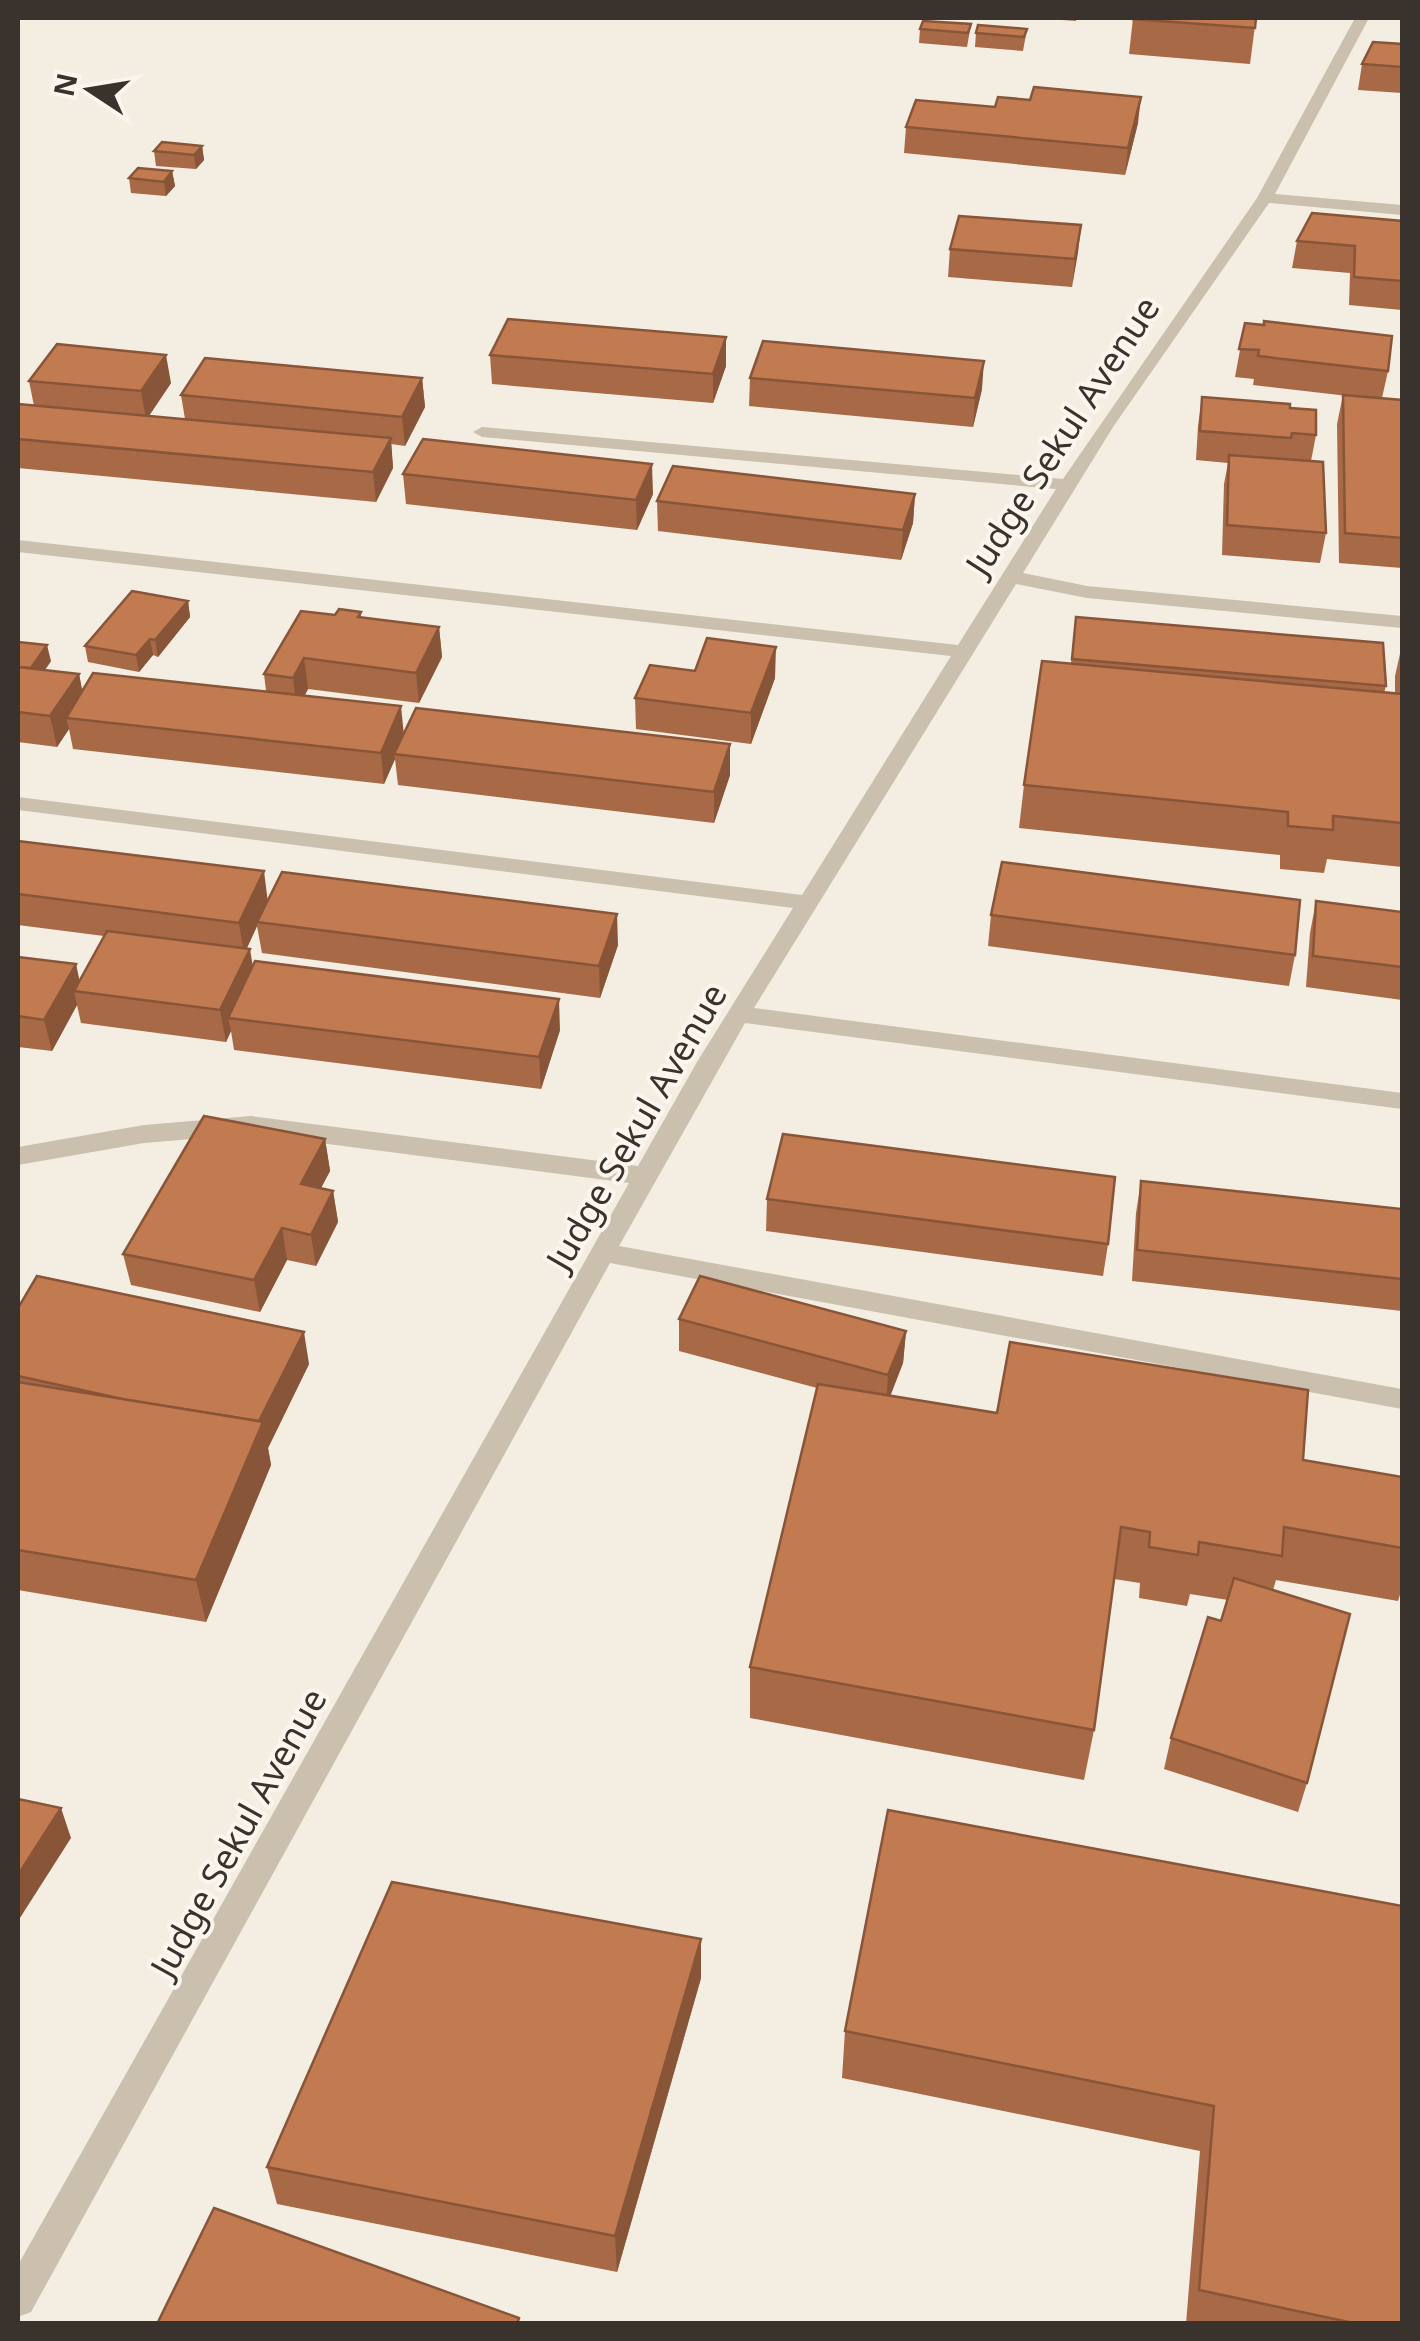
<svg xmlns="http://www.w3.org/2000/svg" width="1420" height="2341" font-family="'Noto Sans',sans-serif">
  <style>
    .lines { fill: none; stroke-linecap: round; stroke-linejoin: round }
    .minor { fill: #cbbfad; fill-rule: evenodd }
    .wall { fill: #a76946 }
    .shaded-wall { fill: #885539 }
    .building { fill: #c27a51; stroke: #885539; stroke-width: 2.5 }
    .labels { text-anchor: middle; stroke-width: 8; stroke-linejoin: round; paint-order: stroke }
    .street-label { font-size: 35px; fill: #3a322c; stroke: #faf6ee }
  </style>
  <rect width="100%" height="100%" fill="#f3ede2"/>
  <g class="lines">
    <path class="minor" d="M1355,18h14l-94,176 127,11v10l-133,-12 -156,224 -90,146 64,13 315,30v12l-315,-30 -71,-14 -262,424 648,85v16l-657,-86 -126,223 783,143v20l-792,-146 -579,1049 -13,5v-52l611,-1082 -378,-49 -107,9 -126,22v-18l126,-22 107,-9 387,50 59,-104 96,-154 -775,-98v-13l784,98 149,-239 -933,-104v-12l940,105 98,-156 -574,-52 -9,-5 9,-5 581,52 194,-281z"/>
  </g>
  <g class="wall">
    <path d="M1034,18h42v3z"/>
    <path d="M1133,18h123l-6,46 -121,-10z"/>
    <path d="M971,24l-4,23 -48,-4 1,-14z"/>
    <path d="M1027,29l-4,22 -48,-4 1,-14z"/>
    <path d="M1402,44v49l-44,-3 4,-26z"/>
    <path d="M1030,100l108,23 -13,52 -221,-22 2,-26z"/>
    <path d="M202,146l2,14 -8,9 -40,-3 -2,-15z"/>
    <path d="M172,171l3,15 -9,10 -35,-3 -2,-15z"/>
    <path d="M1402,221v89l-53,-5 1,-32 -58,-5 5,-27z"/>
    <path d="M1081,225l-9,62 -124,-10 2,-28z"/>
    <path d="M1245,323l143,48 -6,27 20,2v168l-63,-5 -2,-139 6,-29 5,1 -95,-11 1,-6 -19,-2z"/>
    <path d="M490,355l236,11 -13,37 -221,-19z"/>
    <path d="M422,378l3,29 -20,39 -14,-2 2,24 -17,34 -358,-34v-64l16,2 -5,-25 142,2 -22,33 36,3 -4,-24z"/>
    <path d="M750,378l232,11 -9,38 -224,-21z"/>
    <path d="M1202,397l88,11 26,27 -5,26 15,72 -6,30 -98,-8 2,-71 4,-21 -32,-3 2,-34z"/>
    <path d="M403,474l250,20 -16,36 -231,-26z"/>
    <path d="M915,494l-2,29 -12,37 -243,-29 -1,-30z"/>
    <path d="M188,601l2,16 -32,40 -5,-2 -14,17 -51,-10 -3,-16z"/>
    <path d="M361,612v5l78,10 3,30 -23,46 -111,-14 -3,6 99,39 326,41 -16,48 -316,-38 -3,-26 -11,25 -311,-35 -4,-20 -12,18 -39,-5v-100l33,19 -6,9 34,4 3,17h184l-2,-17 71,-59z"/>
    <path d="M1076,617l310,69 -2,7 11,1v-18l7,-31v222l-75,-8 -3,14 -44,-4v-14l-261,-27 5,-43 47,-122z"/>
    <path d="M695,671l80,7 -24,66 -115,-15 -1,-31z"/>
    <path d="M18,841l250,59 350,45 -18,53 -338,-45 -5,-27 -10,22 6,19 307,63 -19,59 -307,-39 -3,-19 -5,11 -145,-19 -4,-18 -25,46 -34,-4v-90l58,7 3,18 25,-46 -86,-11z"/>
    <path d="M1316,901l86,11v88l-96,-13 4,-54z"/>
    <path d="M991,915l304,40 -6,31 -301,-40z"/>
    <path d="M325,1139l5,32 -9,17 12,3 5,31 -22,44 -29,-6 -27,52 -129,-27 -8,-31z"/>
    <path d="M1141,1181l261,28v102l-270,-30 4,-68z"/>
    <path d="M767,1199l341,45 -5,32 -337,-45z"/>
    <path d="M18,1308l291,56 -41,84 3,17 -65,157 -188,-32z"/>
    <path d="M679,1319l227,12 -3,32 -13,33 512,81v111l-4,13 -122,-21 -3,10 34,193 -9,29 -134,-43 7,-31 50,-117 7,-21 -38,-6 -3,12 -48,-8 1,-15 -26,-4 -20,151 -10,50 -334,-62v-51l67,-279 -138,-37z"/>
    <path d="M1402,1906v418h-216l14,-173 -358,-73 3,-47z"/>
    <path d="M701,1939v39l-84,294 -340,-68 -10,-37z"/>
  </g>
  <g class="shaded-wall">
    <path d="M1141,97l-3,26 -13,52 3,-27z"/>
    <path d="M202,146l2,14 -8,9 -2,-14z"/>
    <path d="M172,171l3,15 -9,10 -2,-14z"/>
    <path d="M1081,225l-3,28 -6,34 3,-28z"/>
    <path d="M726,337v29l-13,37v-29z"/>
    <path d="M166,355l5,28 -25,37 -5,-29z"/>
    <path d="M984,361l-2,28 -9,38 2,-29z"/>
    <path d="M422,378l3,29 -20,39 -3,-29z"/>
    <path d="M391,438l2,30 -17,34 -3,-30z"/>
    <path d="M652,464l1,30 -16,36 -1,-30z"/>
    <path d="M915,494l-2,29 -12,37 2,-30z"/>
    <path d="M188,601l2,16 -32,40 -3,-17z"/>
    <path d="M439,627l3,30 -23,46 -3,-30z"/>
    <path d="M150,639l3,16 -14,17 -3,-17z"/>
    <path d="M47,645l4,16 -16,23 -4,-16z"/>
    <path d="M776,647l-1,31 -24,66v-31z"/>
    <path d="M304,658l4,31 -11,20 -4,-31z"/>
    <path d="M79,674l6,30 -19,14 3,11 -12,18 -7,-31z"/>
    <path d="M401,706l3,30 -10,18 1,5 -11,25 -3,-31z"/>
    <path d="M730,744v31l-16,48v-31z"/>
    <path d="M264,871l4,32 -11,19v4l-13,28 -5,-31z"/>
    <path d="M617,914l1,31 -18,53 -1,-32z"/>
    <path d="M250,949l5,31 -27,38 3,13 -5,11 -6,-32z"/>
    <path d="M76,964l6,28 -8,-1 3,14 -25,46 -8,-31z"/>
    <path d="M559,999l1,31 -19,59 -2,-32z"/>
    <path d="M325,1139l5,32 -24,45 -5,-32z"/>
    <path d="M333,1191l5,31 -22,44 -5,-31z"/>
    <path d="M282,1228l5,32 -27,52 -6,-32z"/>
    <path d="M906,1331l-3,32 -17,44 2,-32z"/>
    <path d="M304,1332l5,32 -41,84 3,17 -65,157 -10,-42 60,-152z"/>
    <path d="M61,1808l10,30 -53,83v-46z"/>
    <path d="M701,1939v39l-84,294 -2,-36z"/>
  </g>
  <g class="building">
    <path d="M1133,18h123l-1,10 -122,-9z"/>
    <path d="M923,21l48,3 -3,9 -48,-4z"/>
    <path d="M978,25l49,4 -3,8 -48,-4z"/>
    <path d="M1373,42l29,2v23l-40,-3z"/>
    <path d="M1034,87l107,10 -13,51 -222,-21 10,-27 79,7 3,-10 32,3z"/>
    <path d="M162,142l40,4 -8,9 -40,-4z"/>
    <path d="M138,168l34,3 -8,11 -35,-4z"/>
    <path d="M1312,213l90,8v60l-48,-4 1,-31 -58,-5z"/>
    <path d="M959,216l122,9 -6,34 -125,-10z"/>
    <path d="M508,319l218,18 -13,37 -223,-19z"/>
    <path d="M1264,321l128,15 -4,35 -130,-15 1,-6 -20,-1 6,-26 19,2z"/>
    <path d="M763,341l221,20 -9,37 -225,-20z"/>
    <path d="M57,344l109,11 -25,36 -112,-10z"/>
    <path d="M205,358l217,20 -20,39 -221,-22z"/>
    <path d="M1343,395l59,5v138l-57,-5z"/>
    <path d="M1202,397l88,7v4l26,2v25l-24,-2 -1,5 -91,-7z"/>
    <path d="M18,404l373,34 -18,34 -355,-33z"/>
    <path d="M423,439l229,25 -16,36 -233,-26z"/>
    <path d="M1229,455l94,7 3,71 -99,-8z"/>
    <path d="M673,466l242,28 -12,36 -246,-29z"/>
    <path d="M132,591l56,10 -33,39 -5,-1 -14,16 -51,-9z"/>
    <path d="M339,609l22,3 -3,5 81,10 -23,46 -112,-15 -11,20 -29,-4 37,-63 34,4z"/>
    <path d="M1076,617l307,26 3,43 -314,-27z"/>
    <path d="M707,638l69,9 -25,66 -116,-15 15,-33 45,6z"/>
    <path d="M18,642l29,3 -16,23 -13,-1z"/>
    <path d="M1042,661l360,33v129l-69,-7v14l-45,-4v-14l-264,-27z"/>
    <path d="M18,667l61,7 -29,42 -32,-4z"/>
    <path d="M93,673l308,33 -20,47 -315,-35z"/>
    <path d="M416,708l314,36 -16,48 -320,-38z"/>
    <path d="M18,841l246,30 -25,52 -221,-29z"/>
    <path d="M1002,862l298,38 -5,55 -304,-40z"/>
    <path d="M282,872l335,42 -18,52 -342,-44z"/>
    <path d="M1316,901l86,11v55l-89,-11z"/>
    <path d="M107,931l143,18 -30,61 -146,-19z"/>
    <path d="M18,957l58,7 -32,56 -26,-4z"/>
    <path d="M255,961l304,38 -20,58 -311,-39z"/>
    <path d="M204,1116l121,23 -24,45 32,7 -22,44 -29,-7 -28,52 -131,-26z"/>
    <path d="M783,1134l332,43 -7,67 -341,-45z"/>
    <path d="M1141,1181l261,28v70l-265,-29z"/>
    <path d="M37,1276l267,56 -45,89 -132,-21 -109,-24v-68z"/>
    <path d="M700,1276l206,55 -18,44 -209,-56z"/>
    <path d="M1010,1342l298,48 -5,70 99,17v71l-118,-21 -2,29 -83,-14 -1,13 -49,-8 1,-15 -29,-5 -27,203 -344,-63 68,-283 179,29z"/>
    <path d="M18,1382l245,40 -67,158 -178,-30z"/>
    <path d="M1234,1578l116,36 -43,169 -136,-45 37,-121 13,4z"/>
    <path d="M18,1799l43,9 -43,67z"/>
    <path d="M888,1810l514,96v418h-44l-159,-34 15,-184 -369,-75z"/>
    <path d="M392,1882l309,57 -86,297 -348,-69z"/>
    <path d="M214,2208l305,110 -2,6h-360z"/>
  </g>
  <g class="labels">
    <g class="street-label">
      <text transform="translate(1063 436) rotate(-57)" y="12">Judge Sekul Avenue</text>
      <text transform="translate(637 1127) rotate(-60)" y="12">Judge Sekul Avenue</text>
      <text transform="translate(239 1833) rotate(-61)" y="12">Judge Sekul Avenue</text>
    </g>
  </g>
  <rect width="1420" height="2341" fill="none" stroke="#3a322c" stroke-width="40"/>
  <g transform="translate(90 90) rotate(282)" stroke="#faf6ee" stroke-width="8" paint-order="stroke">
  <path d="M0-8L18 38L0 25L-18 38Z" fill="#3a322c"/>
  <text y="-15" font-size="28" font-weight="bold" text-anchor="middle" fill="#3a322c">N</text>
  </g>
</svg>
